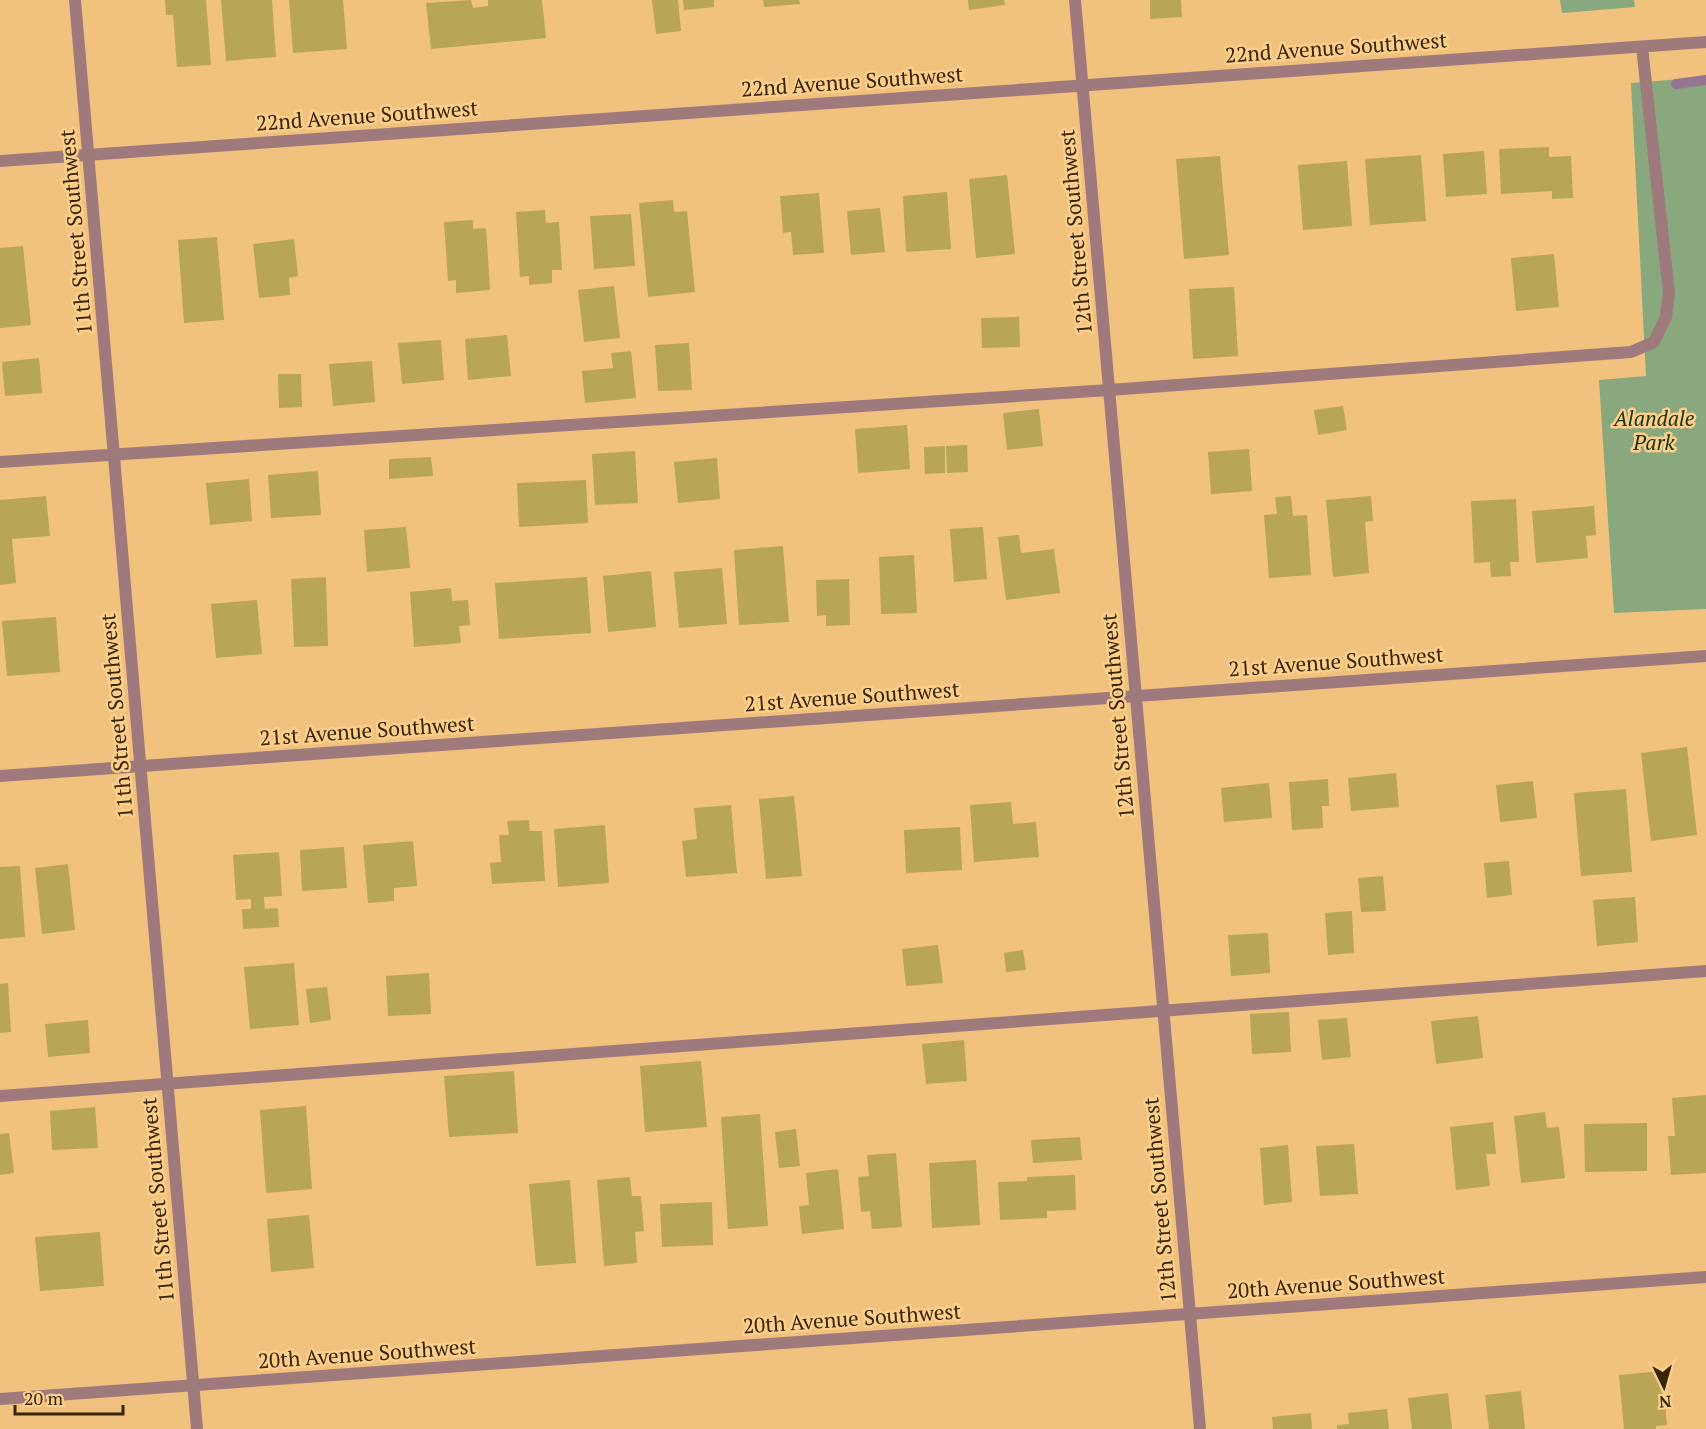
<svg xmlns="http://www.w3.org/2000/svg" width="1706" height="1429" font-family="'PT Serif',serif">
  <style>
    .green { fill: #8aa87d }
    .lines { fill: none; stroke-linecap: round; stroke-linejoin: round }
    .stream { stroke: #967593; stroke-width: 10 }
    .building { fill: #b8a558 }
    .lane { stroke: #9f7a7c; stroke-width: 12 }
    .street { stroke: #9f7a7c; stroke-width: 12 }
    .labels { text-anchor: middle; stroke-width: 5; stroke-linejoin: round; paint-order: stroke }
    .street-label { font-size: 21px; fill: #372508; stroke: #fecf8b }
    .park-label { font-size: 21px; font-style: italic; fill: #173108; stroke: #fecf8b }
  </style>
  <rect width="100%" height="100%" fill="#f0c27e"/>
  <g class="green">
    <path d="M1560,0h74l1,7 -73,6z"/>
    <path d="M1706,77v532l-92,4 -15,-233 47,-4 -15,-293z"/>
  </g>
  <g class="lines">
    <path class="stream" d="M1676,84l30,-4"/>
  </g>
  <g class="building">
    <path d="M165,0h41l5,65 -34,2 -4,-52h-7z"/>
    <path d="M221,0h51l4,57 -50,4z"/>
    <path d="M289,0h54l4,49 -54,4z"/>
    <path d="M471,0l2,8 15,-2v-6h54l4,38 -115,11 -5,-46z"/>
    <path d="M652,0h26l3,31 -25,3z"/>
    <path d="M683,0h31v7l-30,3z"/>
    <path d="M763,0h36l1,4 -36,3z"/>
    <path d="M968,0h36l1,5 -36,5z"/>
    <path d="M1150,0h31l1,17 -32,2z"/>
    <path d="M1549,147v10l22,-1 2,42 -21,1v-8l-51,3 -2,-45z"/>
    <path d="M1484,151l3,43 -41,3 -3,-43z"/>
    <path d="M1421,155l5,66 -56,4 -5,-66z"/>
    <path d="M1220,156l9,99 -45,4 -8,-100z"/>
    <path d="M1347,161l5,65 -49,4 -5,-65z"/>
    <path d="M1007,175l8,79 -39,4 -7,-79z"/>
    <path d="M947,192l4,57 -45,3 -3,-56z"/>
    <path d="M819,193l5,60 -31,2 -2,-23 -8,1 -3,-37z"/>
    <path d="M673,200l1,12 13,-1 8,81 -47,5 -9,-94z"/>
    <path d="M880,208l5,44 -34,3 -4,-44z"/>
    <path d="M545,210l1,13 13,-1 3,48h-10v13l-23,2v-9l-9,1 -4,-65z"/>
    <path d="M631,214l4,52 -41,3 -4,-53z"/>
    <path d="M473,220v9l13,-1 4,62 -34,3v-13l-8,1 -4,-59z"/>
    <path d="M217,237l7,83 -40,3 -6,-83z"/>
    <path d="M294,239l4,37 -9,2 1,17 -31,3 -6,-54z"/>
    <path d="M23,246l8,79 -31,3v-80z"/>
    <path d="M1554,254l5,53 -43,4 -5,-53z"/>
    <path d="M614,286l6,52 -36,4 -6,-52z"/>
    <path d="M1234,287l4,69 -45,3 -4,-70z"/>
    <path d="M1019,317l1,30 -38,1 -1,-30z"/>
    <path d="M507,335l4,41 -43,4 -3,-41z"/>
    <path d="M441,340l3,40 -42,4 -4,-41z"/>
    <path d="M689,343l3,47 -34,1 -3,-46z"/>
    <path d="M631,351l5,47 -51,5 -3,-32 31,-3 -2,-15z"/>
    <path d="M39,358l3,35 -37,3 -3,-34z"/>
    <path d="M372,361l3,41 -42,4 -4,-42z"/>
    <path d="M278,374h23l1,33 -23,1z"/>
    <path d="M1343,406l4,24 -29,5 -4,-25z"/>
    <path d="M1039,409l4,37 -36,4 -4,-37z"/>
    <path d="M907,425l3,44 -52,4 -3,-44z"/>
    <path d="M967,445l1,27 -21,1 -1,-27z"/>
    <path d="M945,446v27l-20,1 -1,-27z"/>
    <path d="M1249,449l3,42 -41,3 -3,-42z"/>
    <path d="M635,451l3,52 -43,2 -3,-51z"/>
    <path d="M431,457l2,19 -44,3v-20z"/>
    <path d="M717,458l3,41 -42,4 -4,-41z"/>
    <path d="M318,471l3,44 -50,3 -3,-43z"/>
    <path d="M249,479l3,42 -42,4 -4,-42z"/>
    <path d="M586,480l2,43 -69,4 -2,-44z"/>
    <path d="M46,496l4,40 -38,3 4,44 -16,2v-85z"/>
    <path d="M1291,496l2,20 14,-1 4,60 -42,3 -5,-63 13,-1 -2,-17z"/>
    <path d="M1371,496l2,25 -8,1 4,51 -36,4 -7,-77z"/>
    <path d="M1516,499l3,63h-9l1,14 -20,1 -1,-15 -16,1 -3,-62z"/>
    <path d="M1594,506l2,29 -10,1 2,22 -52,5 -4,-52z"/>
    <path d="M406,527l4,41 -43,4 -3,-42z"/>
    <path d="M983,527l4,52 -33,3 -4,-53z"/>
    <path d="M1019,535l2,18 33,-4 6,44 -54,7 -8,-63z"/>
    <path d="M783,546l6,76 -50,3 -5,-75z"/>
    <path d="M914,555l3,58 -36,1 -2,-57z"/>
    <path d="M722,568l5,56 -48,4 -5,-56z"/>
    <path d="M651,571l5,56 -48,5 -5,-56z"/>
    <path d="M326,577l2,69 -34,1 -3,-68z"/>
    <path d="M587,577l4,56 -92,6 -4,-56z"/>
    <path d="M849,579l1,46 -24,1v-11l-9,1 -1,-36z"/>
    <path d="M451,588l1,13 16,-1 2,25 -11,1 2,17 -47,4 -4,-55z"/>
    <path d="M257,600l5,54 -46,4 -5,-54z"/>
    <path d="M56,617l4,55 -53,4 -5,-55z"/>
    <path d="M1687,747l10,88 -46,6 -10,-88z"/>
    <path d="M1396,773l3,34 -48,4 -3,-33z"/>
    <path d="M1328,779l1,27h-7l1,22 -31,2 -3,-48z"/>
    <path d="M1533,781l4,37 -37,4 -4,-37z"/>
    <path d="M1269,783l3,35 -48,4 -3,-34z"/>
    <path d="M1626,789l6,83 -51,4 -7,-83z"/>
    <path d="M794,796l8,80 -36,3 -7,-80z"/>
    <path d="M1011,802l2,22 23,-2 3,35 -65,5 -4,-57z"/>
    <path d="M731,805l6,68 -51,4 -4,-36 15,-2 -3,-31z"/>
    <path d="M529,820l1,11h12l3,50 -53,3 -2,-21 11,-1 -2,-27h10l-2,-14z"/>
    <path d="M605,825l4,58 -51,4 -4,-58z"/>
    <path d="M960,827l2,43 -56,3 -2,-43z"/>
    <path d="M413,841l4,45 -23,2v13l-26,2 -5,-58z"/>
    <path d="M344,847l3,41 -45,3 -2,-41z"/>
    <path d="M279,852l3,44 -18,1 1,12 13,-1 1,19 -36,2 -1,-20h9v-10l-15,1 -3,-45z"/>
    <path d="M1509,861l3,34 -25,3 -3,-35z"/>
    <path d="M68,864l7,66 -33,4 -7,-66z"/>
    <path d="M20,866l5,71 -25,2v-72z"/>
    <path d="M1383,876l3,35 -25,1 -3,-34z"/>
    <path d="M1635,897l3,45 -41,4 -4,-46z"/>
    <path d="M1352,911l2,42 -26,2 -3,-42z"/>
    <path d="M1268,933l2,40 -39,3 -3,-41z"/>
    <path d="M938,945l5,38 -37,3 -4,-37z"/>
    <path d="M1023,950l3,20 -20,2 -2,-19z"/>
    <path d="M294,963l5,62 -49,4 -6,-62z"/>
    <path d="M429,973l2,41 -43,2 -2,-40z"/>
    <path d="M8,983l3,49 -11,1v-49z"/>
    <path d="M327,987l4,33 -21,3 -4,-34z"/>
    <path d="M1289,1012l2,40 -39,2 -2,-40z"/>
    <path d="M1478,1016l5,42 -47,6 -5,-43z"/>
    <path d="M1347,1018l4,39 -29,3 -4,-40z"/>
    <path d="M88,1020l2,33 -42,4 -3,-33z"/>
    <path d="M964,1040l3,41 -41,3 -4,-40z"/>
    <path d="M701,1061l6,66 -62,5 -5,-66z"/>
    <path d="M514,1071l4,62 -69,4 -5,-61z"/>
    <path d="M1706,1095v78l-35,2 -3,-39h7l-3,-38z"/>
    <path d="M306,1106l6,83 -46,4 -6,-83z"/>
    <path d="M95,1107l3,41 -46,2 -2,-39z"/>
    <path d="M1545,1112l2,16 12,-1 6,51 -44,5 -7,-67z"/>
    <path d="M760,1114l8,112 -40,3 -7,-112z"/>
    <path d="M1493,1122l3,32h-10l4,32 -34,4 -6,-63z"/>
    <path d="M1647,1123v48l-62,1 -1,-48z"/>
    <path d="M796,1129l4,37 -21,2 -4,-36z"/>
    <path d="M9,1133l5,40 -14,2v-41z"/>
    <path d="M1080,1137l2,23 -49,3 -2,-23z"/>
    <path d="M1354,1144l4,50 -38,2 -4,-50z"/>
    <path d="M1288,1145l4,57 -28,3 -4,-57z"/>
    <path d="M896,1153l6,74 -30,2 -2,-18 -9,1 -3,-35 11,-1 -2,-21z"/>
    <path d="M976,1160l4,65 -48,3 -3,-65z"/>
    <path d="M838,1169l6,60 -42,5 -3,-28 10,-1 -3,-32z"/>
    <path d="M1075,1175l1,35 -29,1v7l-47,2 -2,-38 29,-1v-4z"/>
    <path d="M630,1177l2,19h9l3,35 -9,1 2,31 -33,3 -7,-86z"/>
    <path d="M570,1180l6,83 -40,3 -7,-82z"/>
    <path d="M712,1202l1,43 -51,2 -2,-43z"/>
    <path d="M309,1215l5,53 -43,4 -4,-53z"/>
    <path d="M100,1232l4,54 -64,5 -5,-54z"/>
    <path d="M1662,1371l5,54 -11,1v3h-32l-5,-54z"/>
    <path d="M1521,1391l4,38h-36l-4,-34z"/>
    <path d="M1448,1393l4,36h-40l-4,-31z"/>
    <path d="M1387,1409l2,20h-52v-4l12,-1 -1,-11z"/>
    <path d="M1311,1413l1,16h-39l-1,-12z"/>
  </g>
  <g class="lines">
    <g class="lane">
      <path d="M0,462l1109,-72 522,-38 23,-10 12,-25 3,-24 -27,-246"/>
      <path d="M0,1096l1706,-125"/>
    </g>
    <g class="street">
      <path d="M75,0l122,1429"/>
      <path d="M1075,0l125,1429"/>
      <path d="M0,161l1706,-119"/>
      <path d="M0,776l1706,-120"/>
      <path d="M0,1399l1706,-122"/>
    </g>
  </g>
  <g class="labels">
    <g class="street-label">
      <text transform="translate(1336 48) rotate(-4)" y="7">22nd Avenue Southwest</text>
      <text transform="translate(852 82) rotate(-4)" y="7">22nd Avenue Southwest</text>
      <text transform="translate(367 116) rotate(-4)" y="7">22nd Avenue Southwest</text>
      <text transform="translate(76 232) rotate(-95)" y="7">11th Street Southwest</text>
      <text transform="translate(1076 232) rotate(-95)" y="7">12th Street Southwest</text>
      <text transform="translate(1336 662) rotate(-4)" y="7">21st Avenue Southwest</text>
      <text transform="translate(852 697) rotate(-4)" y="7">21st Avenue Southwest</text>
      <text transform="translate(117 716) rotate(-95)" y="7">11th Street Southwest</text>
      <text transform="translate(1118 716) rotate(-95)" y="7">12th Street Southwest</text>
      <text transform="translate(367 731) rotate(-4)" y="7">21st Avenue Southwest</text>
      <text transform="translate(158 1200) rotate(-95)" y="7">11th Street Southwest</text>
      <text transform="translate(1160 1200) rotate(-95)" y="7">12th Street Southwest</text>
      <text transform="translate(1336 1284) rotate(-4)" y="7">20th Avenue Southwest</text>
      <text transform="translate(852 1319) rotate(-4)" y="7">20th Avenue Southwest</text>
      <text transform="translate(367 1354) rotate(-4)" y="7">20th Avenue Southwest</text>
    </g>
    <g class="park-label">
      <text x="1654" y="426">Alandale<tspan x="1654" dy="24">Park</tspan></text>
    </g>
  </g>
  <g transform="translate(1664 1387) rotate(175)" stroke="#fecf8b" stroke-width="4.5" paint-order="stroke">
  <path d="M0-4.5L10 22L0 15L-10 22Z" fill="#372508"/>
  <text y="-9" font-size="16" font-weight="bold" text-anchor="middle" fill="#372508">N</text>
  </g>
  <path d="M15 1405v9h108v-9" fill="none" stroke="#372508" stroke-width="3"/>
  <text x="24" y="1405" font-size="18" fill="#372508" stroke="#fecf8b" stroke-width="4.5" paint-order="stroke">20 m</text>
</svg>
